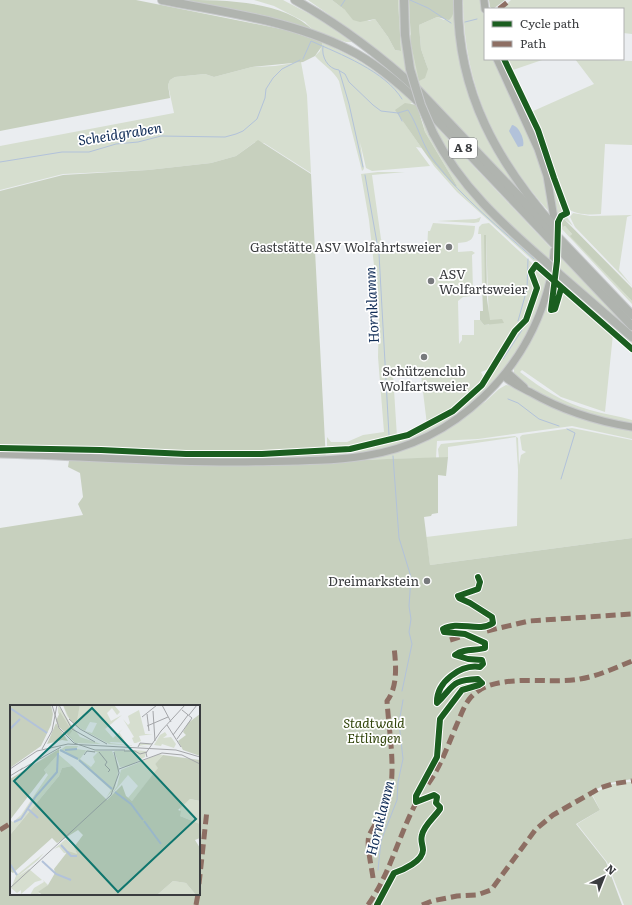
<svg xmlns="http://www.w3.org/2000/svg" width="632" height="905" font-family="Literata,serif">
  <style>
    .green { fill: #d6decf }
    .forest { fill: #c7d0be; fill-rule: evenodd }
    .water { fill: #b2c2da }
    .lines { fill: none; stroke-linecap: round; stroke-linejoin: round }
    .stream { stroke: #b2c2da; stroke-width: 1 }
    .major-casing { stroke: #c8cacc; stroke-width: 9 }
    .highway-casing { stroke: #c8cacc; stroke-width: 10 }
    .major { stroke: #acafaa; stroke-width: 7 }
    .highway { stroke: #b0b4af; stroke-width: 8 }
    .highway-bridge-casing { stroke: #c8cacc; stroke-width: 10; stroke-linecap: butt }
    .highway-bridge { stroke: #b0b4af; stroke-width: 8 }
    .quiet { stroke: #8d6e63; stroke-width: 5; stroke-dasharray: 10 5; stroke-linecap: butt }
    .cycleway-casing { stroke: #fff; stroke-width: 8 }
    .cycleway { stroke: #1b5e20; stroke-width: 6 }
    .poi-dot { fill: #787a7d; stroke: #fff; stroke-width: 1.5 }
    .labels { text-anchor: middle; stroke-width: 3.5; stroke-linejoin: round; paint-order: stroke }
    .shield { fill: #fff; stroke: #757679; stroke-width: 1 }
    .shield-label { font-size: 12px; font-weight: bold; fill: #3a3c3f }
    .poi-label { font-size: 13px; fill: #3a3c3f; stroke: #fff; text-anchor: end }
    .park-label { font-size: 13px; font-style: italic; fill: #31440b; stroke: #fff }
    .water-label { font-size: 14px; font-style: italic; fill: #112d57; stroke: #fff }
    .inset-river { fill: none; stroke: #b2c2da; stroke-width: 2 }
    .inset-road { fill: none; stroke: #a4a6a9; stroke-width: 1 }
    .view { fill: #0f766e; fill-opacity: 0.15; stroke: #0f766e; stroke-width: 2 }
    .inset-edge { fill: none; stroke: #3a3c3f; stroke-width: 2 }
  </style>
  <rect width="100%" height="100%" fill="#eaedf0"/>
  <g class="green">
    <path d="M254,0h29l40,21 29,21h-6l-32,-11 -9,-9 -31,-16z"/>
    <path d="M308,0h24l13,10 24,11 6,-2 13,18 7,13 6,1 -3,-51h2l2,42 6,33 -47,-38z"/>
    <path d="M407,0h2l1,34 18,35 -7,-20 -2,-24 18,-8 7,3 10,-8v-12h2l-1,9 30,124 18,32 21,30 -106,-110 -9,-45z"/>
    <path d="M463,0h19l3,25v34h10l33,72 16,42 6,40c-56,-62 -86,-128 -87,-213z"/>
    <path d="M511,0h121v34l-9,-1v-24h-122z"/>
    <path d="M322,42c36,16 66,36 95,63l-5,-2 -16,8 32,46 27,30 2,-1 -32,-54 -4,-17c28,69 70,105 125,152l3,3 -1,4 -91,-82 -23,-26 -12,-18 -6,-1 14,19 -58,5 -6,-3 -6,-26 4,27 -2,2 -23,-90c-5,-10 -16,-16 -24,-25l5,-5z"/>
    <path d="M499,59h4l39,81 11,40 12,32 -8,8 -5,-35z"/>
    <path d="M505,59h40l-35,12z"/>
    <path d="M575,59l57,2v84l-27,-1 -4,70c-11,1 -27,1 -35,-7l-11,-27 -12,-41 -12,-27 63,-28z"/>
    <path d="M301,62l6,33 4,78 -47,-30 -9,-1 -19,14 -25,7 -63,7 -85,4 -63,16v-44l174,-33 -6,-28 2,-5 5,-3 30,-3 9,3 38,-10 23,-1z"/>
    <path d="M430,120l121,128 -1,12 -57,-49 -43,-53z"/>
    <path d="M378,172h27l-33,3 9,64 6,12 40,-1 1,-19h2l3,-8 42,3c-1,14 -4,16 -17,17v9l14,-1 3,2 -3,2 1,35h3l-5,6 -8,1 -5,4 1,43 3,-4v-5h12v-15h6l4,5h5l-3,-90 -1,50 -3,1 -1,-52h-3l1,-7 3,-3 7,-1 42,39 2,3 -3,9 6,14 -12,33 -8,7 -27,41 -8,3 3,6c-9,21 -37,37 -57,47l-6,-50 24,-2v-2l-52,3 4,63c-23,2 -43,10 -66,11l-4,-2v-9l4,5h16l16,-7 21,-3 -6,-75 1,-46 -10,-91 -8,-46z"/>
    <path d="M573,213l17,3 42,-1 -5,2 -8,53 13,16 -57,-59 -5,-10z"/>
    <path d="M565,214l8,12 -9,-7 -1,8 2,-1 7,8 -1,2 61,65v3l-71,-76 -3,-5 2,-5z"/>
    <path d="M481,217l-2,5 -5,1 -37,-2 39,-2z"/>
    <path d="M558,255l66,69 -1,1 -64,-56 -2,-3z"/>
    <path d="M536,268l12,11c-19,79 -82,152 -163,169 -9,2 -24,8 -32,6l1,-4c15,-5 31,-7 46,-11 29,-8 62,-31 83,-53l34,-56 10,-11 10,-30v-8l-5,-7 2,-5z"/>
    <path d="M555,276l77,66v5l-67,-58 -11,-9z"/>
    <path d="M552,285l-3,24 1,2 5,-2 6,-18 52,43 -8,78 -44,-15 -39,-27 -2,2c22,17 44,31 70,38 14,4 28,6 42,10v5l-44,-9 -49,-22 -25,-19v-8l21,-34 13,-37h2z"/>
    <path d="M553,285l6,6 -7,19 -1,-2z"/>
    <path d="M506,385l5,1 32,17 89,26v10l-60,-13 -94,13 -41,2 -1,17 -95,2 57,-10 87,-48 14,-13z"/>
    <path d="M572,428l60,12v98l-202,27 -4,-28 91,-11 1,-56 -2,-33 -68,10v10l-9,1 -1,-9 3,-5 74,-8 3,2 1,27 2,-10 5,-3 -4,-2 -2,-13 2,-2z"/>
    <path d="M345,451l2,1 -1,4 -40,2 -4,-5z"/>
    <path d="M629,782h3v123h-8l-17,-43 -30,-38 23,-14 -8,-16 21,-10z"/>
  </g>
  <g class="forest">
    <path d="M0,0h136l150,30 36,12v4l-7,10 -12,6 -51,5 -38,10 -9,-3 -30,3 -5,3 -2,5 2,13 -170,33z"/>
    <path d="M180,0c44,0 103,0 134,31 -43,-17 -88,-23 -134,-31z"/>
    <path d="M332,0h66l3,51 -6,-1 -7,-13 -13,-18 -15,3 -7,-2 -8,-10z"/>
    <path d="M409,0h45c0,7 1,15 -5,20l-12,-3 -18,8 2,24 7,20 -3,9 -6,3 -8,-37z"/>
    <path d="M489,0h16l-12,9 -3,-2z"/>
    <path d="M405,103l12,2 8,27 32,54 -2,1 -27,-30 -33,-47z"/>
    <path d="M258,140l53,34 15,287 122,-4 -2,19 -8,-1v38l-6,1 -1,2 -7,1 6,48 202,-27v241l-22,4 -20,9 10,18 -24,14 30,38 16,43h-622v-377l83,-13 -5,-11 5,-7 -3,-24 -12,-6 1,-6h9l-2,-13 -76,-3v-254l63,-16 85,-5 63,-7 25,-7zM11,706h188v188h-188z"/>
    <path d="M564,219l68,69v13l-62,-65 2,-2 -7,-8 -2,1 -2,-6z"/>
    <path d="M484,235h2l1,64 3,21 12,-1 2,4 -20,2 -4,-5v-9h3l-1,-25 3,-1z"/>
  </g>
  <path class="water" d="M512,125c7,1 13,15 11,21l-5,1 -9,-16z"/>
  <g class="lines">
    <g class="stream">
      <path d="M410,0l18,8 23,15"/>
      <path d="M341,6l4,-6"/>
      <path d="M465,22l12,-3"/>
      <path d="M323,46c-2,11 5,23 16,24l10,34 14,63"/>
      <path d="M303,59l8,-18c29,13 74,30 91,58"/>
      <path d="M340,71l5,3 4,8 24,23 8,6 17,2 4,8"/>
      <path d="M398,113l10,-3c11,17 14,36 27,52 28,37 65,66 99,97"/>
      <path d="M0,162l62,-10h27l27,-8 22,-2 23,-6 64,1 11,-3 7,-3 14,-12 8,-21 1,-9 7,-11 9,-9 18,-9"/>
      <path d="M365,175l14,79 10,181"/>
      <path d="M518,321l9,-32 1,-30"/>
      <path d="M503,359l19,-29"/>
      <path d="M508,399l10,4 21,16 20,7"/>
      <path d="M393,456l6,82 12,39 -2,29 2,13 -2,13 3,12 -10,47"/>
      <path d="M561,479l14,-46 -8,-4"/>
      <path d="M378,870l3,-29 16,-41 1,-18 5,-23 -4,-36 4,-23"/>
    </g>
    <g class="major-casing">
      <g id="major">
        <path d="M484,0l1,9"/>
        <path d="M497,59l41,90 9,27 7,42"/>
        <path d="M553,263l1,-12"/>
        <path d="M507,372l17,15"/>
        <path d="M504,376c8,8 16,11 26,16 33,19 65,29 102,35"/>
        <path d="M0,454c82,2 164,9 246,8 39,-1 79,0 118,-6 92,-14 164,-85 186,-175"/>
      </g>
    </g>
    <g class="highway-casing">
      <g id="highway">
        <path d="M162,0c65,13 136,21 195,54 28,16 52,38 75,61l200,211"/>
        <path d="M295,0c45,25 86,56 124,91l213,224"/>
        <path d="M404,0l1,35 5,34"/>
        <path d="M458,0c-1,93 40,163 99,230"/>
        <path d="M433,133c27,53 69,91 114,130"/>
        <path d="M558,273l74,64"/>
      </g>
    </g>
    <use href="#major" class="major"/>
    <use href="#highway" class="highway"/>
    <g class="highway-bridge-casing">
      <g id="highway-bridge">
        <path d="M410,69l11,36 12,28"/>
        <path d="M547,263l11,10"/>
      </g>
    </g>
    <use href="#highway-bridge" class="highway-bridge"/>
    <g class="quiet">
      <path d="M499,9l11,-9"/>
      <path d="M487,631l42,-10 103,-7"/>
      <path d="M450,640l13,-4"/>
      <path d="M428,784c13,-18 20,-39 29,-60 4,-9 7,-19 14,-27 24,-26 79,-12 109,-18 18,-3 35,-11 52,-18"/>
      <path d="M0,830l11,-7"/>
      <path d="M373,878c-1,-9 -7,-34 -4,-42 5,-13 17,-23 20,-38 7,-31 0,-65 -2,-97 11,-14 9,-37 7,-54"/>
      <path d="M199,884l8,-74"/>
      <path d="M196,905l2,-11"/>
      <path d="M368,905c23,-33 31,-71 50,-106"/>
      <path d="M422,905l10,-4 25,-5 20,-1 14,-5 45,-61 17,-14 47,-27 12,-4 20,-3"/>
    </g>
    <g class="cycleway-casing">
      <g id="cycleway">
        <path d="M504,59l34,71 16,48 13,35 -6,3 -3,6 -1,39 -6,49 4,-1 6,-20"/>
        <path d="M0,448l101,2 85,4h76l88,-5 58,-14 45,-24 29,-26 33,-54 11,-11 11,-32 -6,-16 5,-7 96,84"/>
        <path d="M377,905l17,-32c9,-3 29,-12 29,-23 0,-5 -3,-9 -1,-15 2,-10 12,-17 18,-26v-2l-4,-4 1,-6 -3,-2 -18,7v-6l21,-39 3,-38 22,-29 17,-5 3,-2 -4,-4c-27,1 -24,7 -41,24 -1,-21 24,-39 43,-36l3,-3 -1,-4 -14,-1 -13,-4c9,-7 20,-4 30,-7v-5l-20,-9 -21,-2 -1,-3c15,-9 36,4 50,-6l-1,-6 -22,-14 -11,-5 -1,-2 20,-7 2,-7 -2,-5"/>
      </g>
    </g>
    <use href="#cycleway" class="cycleway"/>
  </g>
  <g class="poi-dot">
    <circle cx="449" cy="247" r="4"/>
    <circle cx="431" cy="281" r="4"/>
    <circle cx="424" cy="357" r="4"/>
    <circle cx="427" cy="581" r="4"/>
  </g>
  <g class="labels">
    <rect class="shield" x="449" y="138" width="28" height="20" rx="3"/>
    <g class="shield-label">
      <text x="463" y="152">A 8</text>
    </g>
    <g class="poi-label">
      <text x="441" y="252">Gaststätte ASV Wolfahrtsweier</text>
      <text x="439" y="279" text-anchor="start">ASV<tspan x="439" dy="15">Wolfartsweier</tspan></text>
      <text x="424" y="376" text-anchor="middle">Schützenclub<tspan x="424" dy="15">Wolfartsweier</tspan></text>
      <text x="419" y="586">Dreimarkstein</text>
    </g>
    <g class="park-label">
      <text x="374" y="728">Stadtwald<tspan x="374" dy="15">Ettlingen</tspan></text>
    </g>
    <g class="water-label">
      <text transform="translate(120 134) rotate(-9)" y="5">Scheidgraben</text>
      <text transform="translate(372 305) rotate(-93)" y="5">Hornklamm</text>
      <text transform="translate(380 818) rotate(-76)" y="5">Hornklamm</text>
    </g>
  </g>
  <g transform="translate(10 705)">
    <rect width="190" height="190" fill="#eaedf0"/>
    <path d="M48,0l22,32 21,7 -26,-1 -6,-8 -2,-10 -9,-12zM53,0l12,20 5,-20h34l6,7 -3,3 -5,-7 -5,5 4,8 11,-6 -17,14 8,9 10,-9 -4,3 7,11h8l-2,-5 2,-1 -11,-18 5,6 2,-2 -2,-7 11,-6 6,24h8l-14,2 2,5 -5,2h-5l-20,-1 -2,1 28,3 3,-3h8l3,2h-12l9,2 -8,-1h-1v-2l-2,2 -28,-2 -33,-18 -9,-10zM80,17l7,1 -5,10 -7,-2zM155,27l2,3 -4,3 8,-1 5,7 -2,4 -12,-4 -1,2 -7,-1 6,-10zM56,41h12l-2,3 15,2h21l7,16 -4,21 -9,10 5,-8 -33,-30 -13,-9h-6zM76,46l12,1 -5,5 2,5 -4,5 -11,-8zM125,45l11,1 -1,6 -16,9 -9,1 -6,-16zM48,49l14,12 -10,2 -3,8 -49,59v-15l3,2 8,-7 27,-40 -4,-5zM149,49l4,1 -8,9 4,4 -27,33 -4,-3 10,-12 -10,-11 -19,23 8,-12 4,-16zM180,94l10,2v23l-20,-8v-9zM56,134l8,8 3,7 -13,-1 -5,-6 -5,2zM34,148l-6,7 -21,17 12,-8 13,11 -7,2 -14,12v-4l-4,3 -6,-5 5,-12 -2,-5 4,3zM33,175l5,5 -10,8 5,2h-13l4,-7 10,-6zM163,176l13,2 10,12h-39z" fill="#d6decf" fill-rule="evenodd"/>
    <path d="M0,0h41l2,9 -2,11 -10,21 -31,22zM53,0h17l-4,20 -6,-5zM50,7l12,19 -3,4 6,7 -16,-15 -3,-6zM190,9v42l-17,-6 -5,-9 8,-6 -3,-3 5,-9zM46,18l12,18 -6,-1 -15,4zM49,44v4l-15,17 2,3 -36,47v-41zM153,50l37,5v41l-10,-2 -12,11 3,1 -1,5 20,8v14l-5,2 5,8v47h-4l-10,-12 -13,-2 -16,14h-114l-5,-3 10,-7 7,-12 -1,-4 14,-18 9,3 -3,-7 9,-12 -5,-5 -21,13 -5,-5 -39,35 -3,-2v-36l49,-59 3,-8 10,-2 35,34 15,-15 4,11 6,5 26,-33 -3,-4z" fill="#c7d0be"/>
    <path class="inset-river" d="M0,3l37,25M0,24l10,-10M50,45l18,9M55,45l12,-1M69,55l33,29M105,87l16,12 12,16M17,103l11,10M134,116l17,23M4,117l7,-3 15,-23 21,-24 1,-19M51,140l10,11h6M32,156l14,13 15,6M0,159l7,11"/>
    <path class="inset-road" d="M42,0l7,23 15,15 21,7h30M49,0l13,24 23,13M152,0l9,17M143,6l2,30M137,9l2,17M179,10l8,-10M132,12l15,-12M59,14l11,10 27,15M157,20l14,22M137,21l21,-9M163,30l15,-20M167,34l15,-21 -10,-8M128,42l2,-4 12,1M32,44l10,-18 5,-26M114,46h11l5,3 7,-2M89,47l8,10 -2,3 5,5 -2,2M74,50l3,-4 8,1M137,52l-1,-4 15,-22 24,-26M0,64l27,-18 31,-7 108,6 24,7M109,64l43,-16 20,2 18,9M10,65l41,-23M0,71l13,-8M0,183l101,-93 8,-22 -5,-21"/>
    <path class="view" d="M82,3l104,111 -78,73 -104,-111z"/>
    <rect width="190" height="190" class="inset-edge"/>
  </g>
  <rect x="484" y="8" width="140" height="52" fill="#ffffff" stroke="#b0b1b2"/>
  <rect x="492" y="21" width="20" height="6" fill="#1b5e20" stroke="#b0b1b2"/>
  <text x="520" y="28" font-size="12" fill="#3a3c3f">Cycle path</text>
  <rect x="492" y="41" width="20" height="6" fill="#8d6e63" stroke="#b0b1b2"/>
  <text x="520" y="48" font-size="12" fill="#3a3c3f">Path</text>
  <g transform="translate(604 877) rotate(43)" stroke="#ffffff" stroke-width="3" paint-order="stroke">
  <path d="M0-3L7 15L0 10L-7 15Z" fill="#3a3c3f"/>
  <text y="-6" font-size="11" font-weight="bold" text-anchor="middle" fill="#3a3c3f">N</text>
  </g>
</svg>
